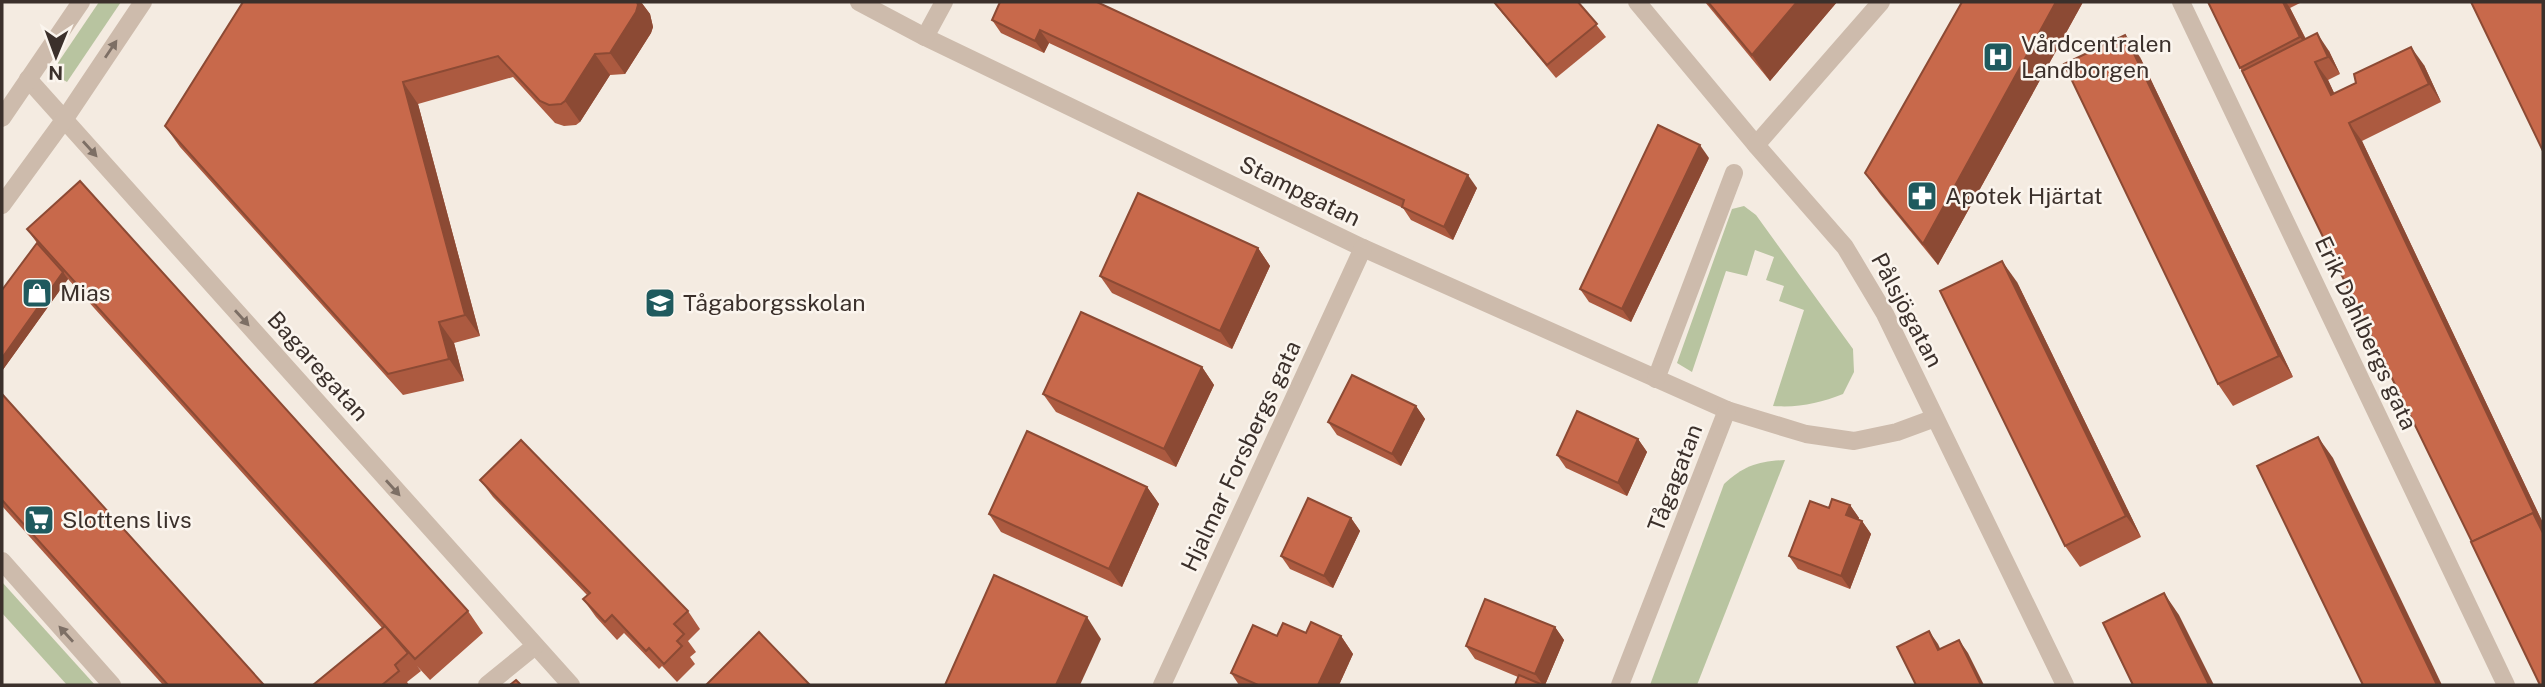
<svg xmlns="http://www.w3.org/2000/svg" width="2545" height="687" font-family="'Public Sans',sans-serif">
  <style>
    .green { fill: #b8c4a0 }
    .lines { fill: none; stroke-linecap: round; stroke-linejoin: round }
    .minor { stroke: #cdbbac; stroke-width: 18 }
    .wall { fill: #ac5a40 }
    .shaded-wall { fill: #8c4a34 }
    .building { fill: #c8694b; stroke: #8c4a34; stroke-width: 2 }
    .oneway { fill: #7d6f65 }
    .labels { text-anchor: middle; stroke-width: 5; stroke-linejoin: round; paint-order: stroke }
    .poi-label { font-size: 23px; fill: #3b302b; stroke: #fbf5ee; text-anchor: start }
    .street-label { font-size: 23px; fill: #3b302b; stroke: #fbf5ee }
  </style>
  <rect width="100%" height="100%" fill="#f4ebe1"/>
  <g class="green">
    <path d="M99,2h22l-54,80 -16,-9z"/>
    <path d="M1744,206l12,9 97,134 1,23 -11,22c-23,9 -44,14 -70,12l31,-96 -25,-9 5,-15 -18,-6 8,-23 -19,-7 -8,26 -21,-5 -34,101 -15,-9 55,-154z"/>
    <path d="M1785,460l-88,225h-47l74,-201c19,-18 35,-23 61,-24z"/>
    <path d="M2,582l93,103h-28l-65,-72z"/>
  </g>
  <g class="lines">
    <g class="minor">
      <path d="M859,2l66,35 438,211 364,162 79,24 48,7 43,-9 38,-14"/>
      <path d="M1637,2l119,143 89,102 40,67 180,371"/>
      <path d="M2181,2l325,683"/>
      <path d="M925,37l19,-35"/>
      <path d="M28,79l543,606"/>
      <path d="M2,118l79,-116"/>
      <path d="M1756,145l125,-143"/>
      <path d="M2,205l62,-85 79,-118"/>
      <path d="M1656,379l78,-206"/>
      <path d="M2,561l110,124"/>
      <path d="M487,685l48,-39"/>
      <path d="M1162,685l201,-437"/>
      <path d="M1620,685l107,-275"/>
    </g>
  </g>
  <g class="wall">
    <path d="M243,2h398l9,12 3,13 -2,6 -26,41 -15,1 -30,47 -4,3 -12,1 -9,-3 -42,-46 -95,27 62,232 -26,7 10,38 -61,14 -223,-248 -15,-21z"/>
    <path d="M1000,2l477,186 -24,52 -42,-20 -8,-12 -354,-165 -5,10 -43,-20 -9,-13z"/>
    <path d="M1493,2h85l28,35 -50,41z"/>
    <path d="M1705,2h132l-67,79z"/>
    <path d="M1962,2h121l-145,263 -58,-71 -15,-21z"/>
    <path d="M2208,2h94l-12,6 16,31 23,12 11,23 -12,6 6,13 90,-28 17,37 -79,39 181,382v162l-71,-143z"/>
    <path d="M2140,57l153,320 -60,29 -15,-22z"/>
    <path d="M1709,158l-78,164 -42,-20 -9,-13z"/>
    <path d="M27,229l441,382 15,22 -53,47 -13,-14 4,5 -14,11 2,3h-96l69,-57 -314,-349 -66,92v-81l35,-47z"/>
    <path d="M1258,248l12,18 -38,83 -120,-56 -12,-17z"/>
    <path d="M2017,282l124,255 -61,30 -15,-21z"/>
    <path d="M1202,367l12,18 -38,82 -120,-55 -13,-18z"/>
    <path d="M2,394l262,291h-101l-161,-179z"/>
    <path d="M1416,406l9,13 -24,47 -64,-31 -9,-13z"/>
    <path d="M1638,439l9,13 -20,44 -61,-28 -9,-13z"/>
    <path d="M480,480l208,131 12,18 -12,12 8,11 -6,5 5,7 -18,18 -15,-16 -3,3 -35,-36 -7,7 -21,-23 -13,-18 4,-4 -94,-98z"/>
    <path d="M1147,487l12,17 -37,83 -121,-55 -12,-18z"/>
    <path d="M1850,505l9,13 -1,1 4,2 9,13 -21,55 -52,-20 -9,-13 40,-48z"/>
    <path d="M1351,518l9,13 -27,57 -43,-19 -9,-13z"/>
    <path d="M1555,627l9,13 -19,45h-30l3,-8 -43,-18 -9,-13z"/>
    <path d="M1306,633l35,3 12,18 -14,31h-100l-8,-12 46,-37z"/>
  </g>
  <g class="shaded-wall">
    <path d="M637,2h4l9,12 3,13 -2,6 -26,41 -15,-21z"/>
    <path d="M1797,2h40l-67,79 -18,-26z"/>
    <path d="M2056,2h27l-145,263 -15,-21z"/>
    <path d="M2283,2h3l4,6 25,50 -15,-21z"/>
    <path d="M1040,30l9,13 -5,10 -9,-12z"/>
    <path d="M2317,33l12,18 11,23 -12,-17z"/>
    <path d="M2125,35l15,22 153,320 -14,-21z"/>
    <path d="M2411,47l13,18 17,37 -12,-18z"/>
    <path d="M595,54l15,21 -30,47 -15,-21z"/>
    <path d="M2315,62l13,18 15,32 -12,-17z"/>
    <path d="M403,82l15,22 62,232 -15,-21z"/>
    <path d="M2349,123l13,18 181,382v10z"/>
    <path d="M1700,145l9,13 -78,164 -9,-13z"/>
    <path d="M1468,175l9,13 -24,52 -9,-13z"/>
    <path d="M1258,248l12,18 -38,83 -12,-18z"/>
    <path d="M2002,261l15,21 124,255 -15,-21z"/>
    <path d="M63,272l5,7 -66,92v-13z"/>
    <path d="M439,322l15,21 10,38 -15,-22z"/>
    <path d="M1202,367l12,18 -38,82 -12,-18z"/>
    <path d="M1416,406l9,13 -24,47 -9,-12z"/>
    <path d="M2318,437l15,21 109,227h-5z"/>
    <path d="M1638,439l9,13 -20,44 -9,-13z"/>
    <path d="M1147,487l12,17 -37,83 -13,-18z"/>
    <path d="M1850,505l9,13 -4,10 -9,-13z"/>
    <path d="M1351,518l9,13 -27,57 -9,-12z"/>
    <path d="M1862,521l9,13 -21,55 -9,-13z"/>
    <path d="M2164,593l15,22 35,70h-5z"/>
    <path d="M1087,617l14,22 -21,46h-24z"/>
    <path d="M1555,627l9,13 -19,45h-2l-8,-11z"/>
    <path d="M1929,631l9,13 9,19 -9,-13z"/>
    <path d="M1341,636l12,18 -14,31h-21z"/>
    <path d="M1959,640l9,13 16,32h-3z"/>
  </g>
  <g class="building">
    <path d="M243,2h394l1,3 -2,7 -26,41 -15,1 -30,47 -4,3 -12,1 -9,-4 -42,-45 -95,26 62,233 -26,7 10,37 -61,15 -223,-248z"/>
    <path d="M1000,2h97l371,173 -24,52 -42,-20 2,-7 -364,-170 -5,11 -43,-21z"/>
    <path d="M1494,2h84l19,22 -50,41z"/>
    <path d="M1708,2h89l-45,53z"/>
    <path d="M1962,2h94l-133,242 -58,-71z"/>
    <path d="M2208,2h75l17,35 -60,31z"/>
    <path d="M2471,2h72v149z"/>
    <path d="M2317,33l11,24 -13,5 16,33 25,-12 -2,-9 57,-27 18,37 -80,39 187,394 -3,-4 -61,29 -230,-471z"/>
    <path d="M2125,35l154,321 -61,28 -154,-320z"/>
    <path d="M1658,125l42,20 -78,164 -42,-20z"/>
    <path d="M80,181l388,430 -53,48 -388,-430z"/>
    <path d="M1138,193l120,55 -38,83 -120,-55z"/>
    <path d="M37,243l26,29 -61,86v-68z"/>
    <path d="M2002,261l124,255 -61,30 -125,-255z"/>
    <path d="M1081,312l121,55 -38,82 -121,-55z"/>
    <path d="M1352,375l64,31 -24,48 -64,-32z"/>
    <path d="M2,394l262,291h-96l-166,-185z"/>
    <path d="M1577,411l61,28 -20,44 -61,-28z"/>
    <path d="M1027,431l120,56 -38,82 -120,-55z"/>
    <path d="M2318,437l119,248h-74l-106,-219z"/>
    <path d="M521,440l167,171 -14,13 10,10 -7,7 5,5 -18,18 -15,-16 -3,3 -34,-36 -7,7 -22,-23 7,-6 -110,-113z"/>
    <path d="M1308,498l43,20 -27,58 -43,-20z"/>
    <path d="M1832,499l18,6 -4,10 16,6 -21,55 -52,-20 21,-55 19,7z"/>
    <path d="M2533,513l10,20v152h-3l-69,-143z"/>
    <path d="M994,575l93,42 -31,68h-111z"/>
    <path d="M2164,593l45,92h-76l-30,-62z"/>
    <path d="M1485,599l70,28 -20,47 -69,-28z"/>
    <path d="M1311,622l30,14 -23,49h-60l-27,-12 22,-48 24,11 6,-13 23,10z"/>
    <path d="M385,626l23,27 -13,12 4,6 -17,14h-69z"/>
    <path d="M1929,631l9,19 21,-10 22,45h-65l-19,-38z"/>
    <path d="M759,632l51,53h-104z"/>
    <path d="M1519,675l24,10h-28z"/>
    <path d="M516,680l5,5h-11z"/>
  </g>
  <defs><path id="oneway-solid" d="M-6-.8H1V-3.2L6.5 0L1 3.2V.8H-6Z" transform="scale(1.75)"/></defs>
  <g class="oneway">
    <use href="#oneway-solid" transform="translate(111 49) rotate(-56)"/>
    <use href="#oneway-solid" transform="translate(90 149) rotate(48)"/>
    <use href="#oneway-solid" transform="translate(242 318) rotate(48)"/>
    <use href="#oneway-solid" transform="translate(393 488) rotate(48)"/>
    <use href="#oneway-solid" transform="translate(66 634) rotate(-132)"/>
  </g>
  <defs>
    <g id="hospital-square" transform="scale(1.575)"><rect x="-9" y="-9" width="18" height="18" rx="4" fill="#1f5a5e" stroke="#fbf5ee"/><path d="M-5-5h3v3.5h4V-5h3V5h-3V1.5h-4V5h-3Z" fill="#fff"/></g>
    <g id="pharmacy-square" transform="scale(1.575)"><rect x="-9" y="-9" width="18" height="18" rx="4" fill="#1f5a5e" stroke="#fbf5ee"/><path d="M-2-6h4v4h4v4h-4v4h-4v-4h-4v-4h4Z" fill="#fff"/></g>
    <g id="shop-square" transform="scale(1.575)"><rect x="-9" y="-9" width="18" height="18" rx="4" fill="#1f5a5e" stroke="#fbf5ee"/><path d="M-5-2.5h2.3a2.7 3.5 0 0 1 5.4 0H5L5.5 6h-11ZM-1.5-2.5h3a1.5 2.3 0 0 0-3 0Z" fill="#fff"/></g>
    <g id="school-square" transform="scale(1.575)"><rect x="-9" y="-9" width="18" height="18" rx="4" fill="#1f5a5e" stroke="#fbf5ee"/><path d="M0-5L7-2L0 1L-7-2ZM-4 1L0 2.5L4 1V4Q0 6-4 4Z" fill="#fff"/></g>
    <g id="supermarket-square" transform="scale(1.575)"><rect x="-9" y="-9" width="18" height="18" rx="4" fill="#1f5a5e" stroke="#fbf5ee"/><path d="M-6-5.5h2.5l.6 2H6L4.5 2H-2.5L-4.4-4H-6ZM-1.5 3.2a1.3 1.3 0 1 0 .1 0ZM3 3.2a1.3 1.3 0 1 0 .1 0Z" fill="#fff"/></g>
  </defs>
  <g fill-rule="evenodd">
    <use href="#hospital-square" x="1998" y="57"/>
    <use href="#pharmacy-square" x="1922" y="196"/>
    <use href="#shop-square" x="37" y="293"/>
    <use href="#school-square" x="660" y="303"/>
    <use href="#supermarket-square" x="39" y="520"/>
  </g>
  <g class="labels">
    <g class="poi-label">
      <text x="2021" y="52">Vårdcentralen<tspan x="2021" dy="26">Landborgen</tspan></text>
      <text x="1945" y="204">Apotek Hjärtat</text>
      <text x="60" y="301">Mias</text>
      <text x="683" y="311">Tågaborgsskolan</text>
      <text x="62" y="528">Slottens livs</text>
    </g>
    <g class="street-label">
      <text transform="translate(1300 191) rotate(26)" y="8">Stampgatan</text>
      <text transform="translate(1907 310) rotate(62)" y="8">Pålsjögatan</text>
      <text transform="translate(2366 333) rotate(65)" y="8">Erik Dahlbergs gata</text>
      <text transform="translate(318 366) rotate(48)" y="8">Bagaregatan</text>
      <text transform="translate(1241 456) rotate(-65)" y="8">Hjalmar Forsbergs gata</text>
      <text transform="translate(1675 478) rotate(-69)" y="8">Tågagatan</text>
    </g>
  </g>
  <rect width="2545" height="687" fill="none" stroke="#3b302b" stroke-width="7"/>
  <g transform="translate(56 56) rotate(181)" stroke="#fbf5ee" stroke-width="5" paint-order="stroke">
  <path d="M0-5L12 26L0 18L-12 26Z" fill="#3b302b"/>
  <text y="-10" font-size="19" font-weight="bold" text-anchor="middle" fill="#3b302b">N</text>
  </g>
</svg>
